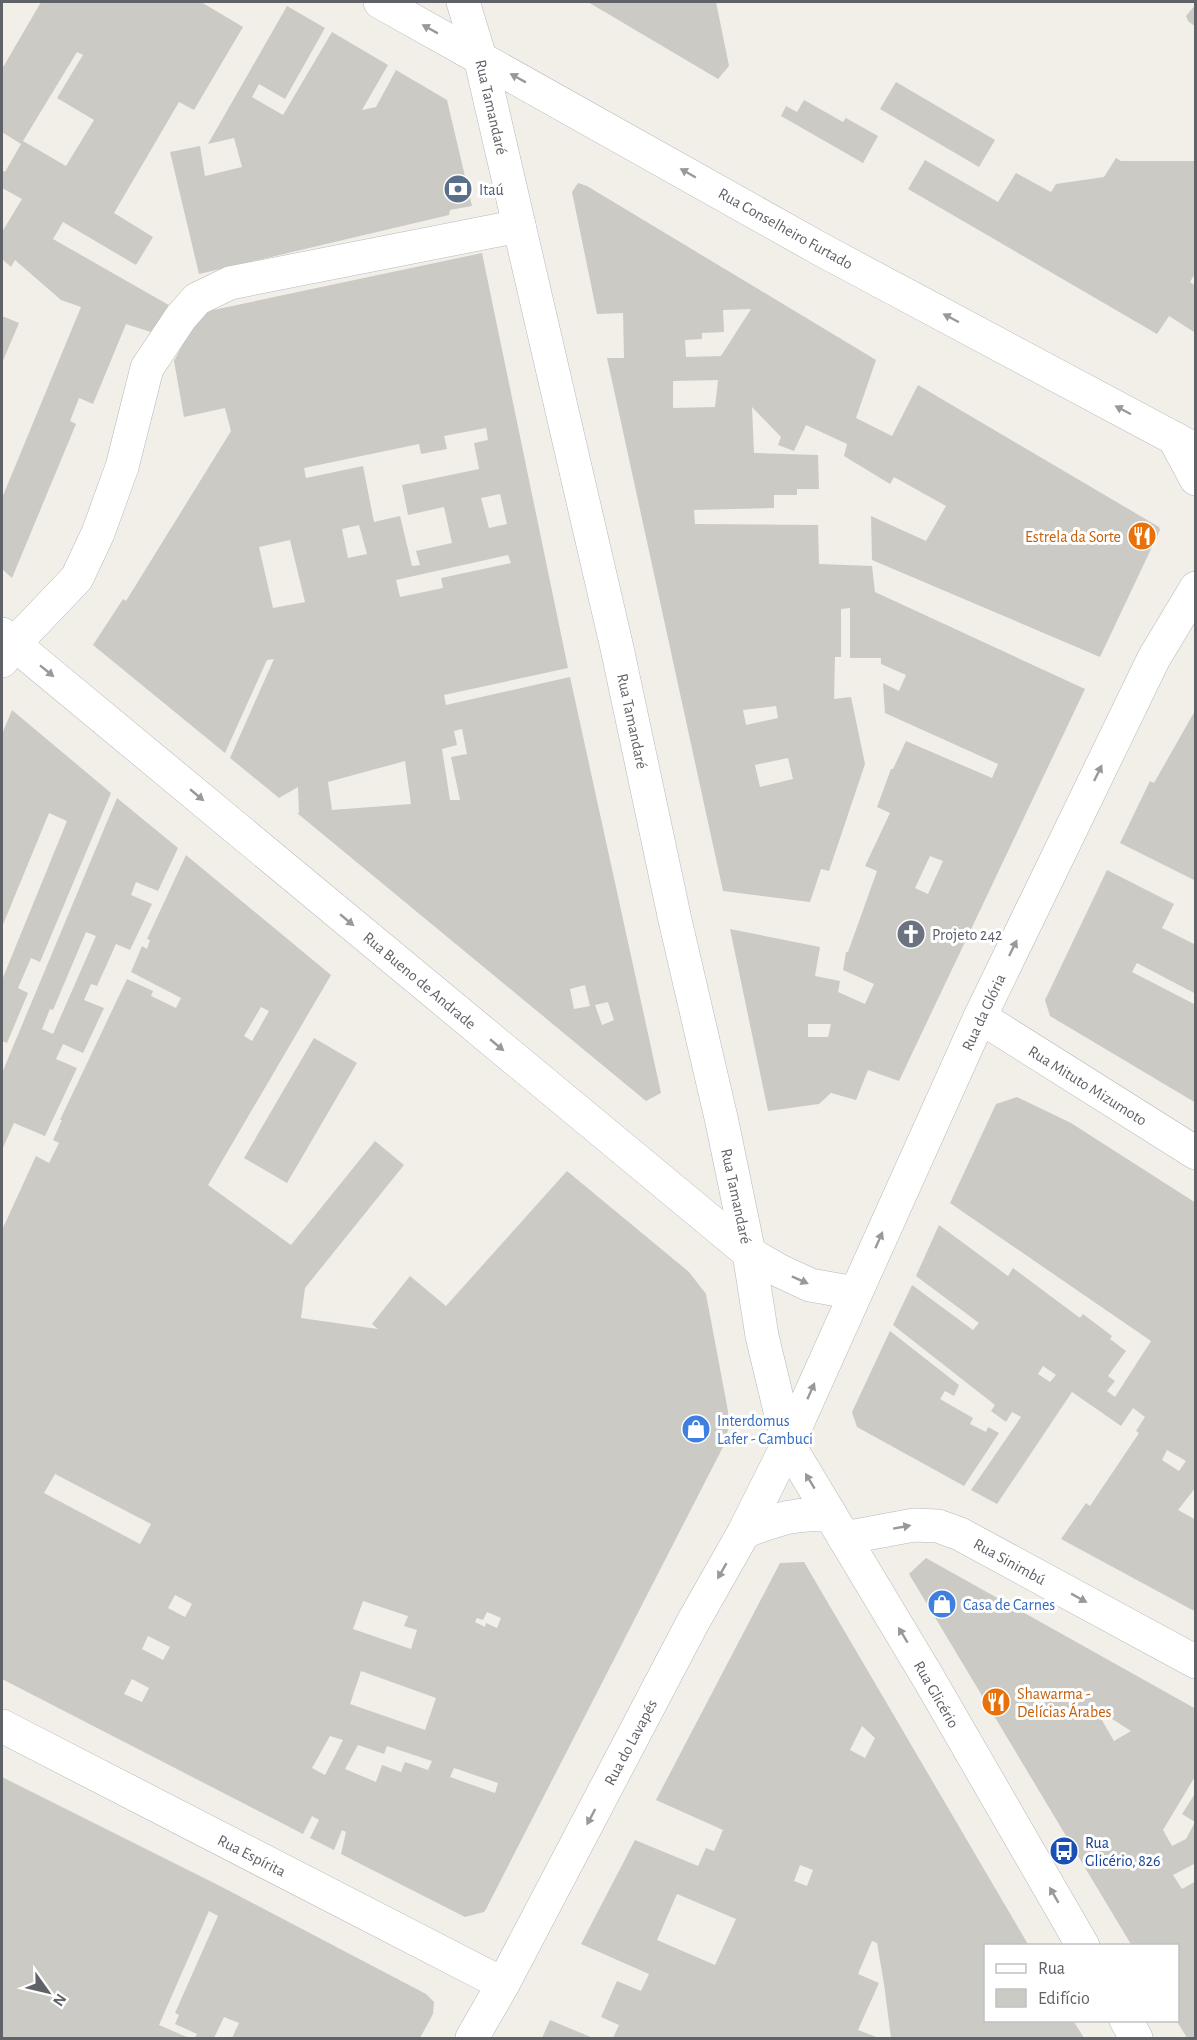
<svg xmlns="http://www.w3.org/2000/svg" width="1197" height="2040" font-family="'Alegreya Sans',sans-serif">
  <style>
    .building { fill: #cccac5; fill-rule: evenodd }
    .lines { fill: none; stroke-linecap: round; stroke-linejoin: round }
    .minor-casing { stroke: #b5b8bc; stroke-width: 34 }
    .minor { stroke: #fff; stroke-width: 33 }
    .oneway { fill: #979a9d }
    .labels { text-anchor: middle; stroke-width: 6; stroke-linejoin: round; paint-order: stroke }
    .street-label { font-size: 16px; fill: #5f6368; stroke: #fff }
    .service-label { font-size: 16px; fill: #4e5e75; stroke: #fff; text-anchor: start }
    .food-label { font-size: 16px; fill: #c56008; stroke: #fff; text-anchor: end }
    .worship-label { font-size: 16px; fill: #5b616d; stroke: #fff; text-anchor: start }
    .shop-label { font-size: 16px; fill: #366cbe; stroke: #fff; text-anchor: start }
    .transit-label { font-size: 16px; fill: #164399; stroke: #fff; text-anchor: start }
  </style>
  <rect width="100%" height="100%" fill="#f1efe8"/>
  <g class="building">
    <path d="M41,2h160l42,25 -49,83 -15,-8 -65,111 39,24 -17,28 -73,-43 -10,17 121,69 -14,27 -34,-11 -33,80 -14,-6 -9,23 6,3 -64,154 -10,-9v-71l79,-191 -20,-7 -46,-40 -4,7 -9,-8v-27l20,-33 -20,-11v-18l3,2 16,-28 -19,-12v-63zM77,52l6,3 -26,43 37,22 -28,46 -43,-25z"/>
    <path d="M588,2h128l13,64 -11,13z"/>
    <path d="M1196,4v23l-8,-6 -2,-5z"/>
    <path d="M287,6l38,22 -40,71 -26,-15 -7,13 31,18 49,-83 56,33 -26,45 14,-3 20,-37 51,30 25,106 -22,4 -1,5 -250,59 -29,-122 30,-6 5,30 37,-9 -8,-29 -26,6z"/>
    <path d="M896,82l99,58 -16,27 -99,-58z"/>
    <path d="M804,100l39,22 3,-4 32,18 -15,27 -82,-47 5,-10 11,6z"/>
    <path d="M1116,158l5,3h75v111l-6,10 6,4 -2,46 -25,-16 -12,18 -249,-145 17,-29 73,42 18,-29 35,19 5,-8 48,-7z"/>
    <path d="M578,183l9,3 289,174 -20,58 36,18 26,-51 241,142 1,3 -60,127 -228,-97 -1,-44 55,25 20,-35 -52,-29 -4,7 -46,-28 3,-12 -41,-19 -12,26 -16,-6 3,-8 -29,-30 2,46 64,2 1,34h-22v6h-23v13l-80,2 1,14 123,1 1,39 53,2 3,26 210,97 -186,392 -31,-11 -12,30 -25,-7 -12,11 -51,7 -38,-182 90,18 -5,29 25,5 -2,11 27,12 9,-20 -31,-14 3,-18h2l29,-81 -12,-5 25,-53 -13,-6 14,-38h2l13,-28 86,37 6,-14 -113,-51 -2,-30 16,8 7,-16 -25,-11v-6h-31v-50l-9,1v48h-6l-1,42 17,-2 14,67 -36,107 -8,-2 -11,33 -87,-11 -116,-533h17l-1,-45 -26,1 -25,-122zM751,309l-30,47 -35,1 -1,-17 17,-1v-6l22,-1 -1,-22zM718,380l-3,27 -42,1v-27zM776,706l2,12 -32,7 -3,-15zM788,758l5,21 -33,8 -5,-22zM930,856l13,5 -15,33 -13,-6zM808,1024h23l-3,13h-20z"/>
    <path d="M482,253l86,415 -124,27 2,10 124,-28 91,416 -15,8 -349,-288h2l-1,-26 -19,11 -49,-40 44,-99 -7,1 -42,93 -132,-108 30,-46 3,2 105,-170 -6,-23 -41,9 -10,-56 25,-48zM486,428l2,12 -14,3 5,26 -77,16 6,30 36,-8 8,36 -36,8 4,14 -8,1 -12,-50 -26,6 -11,-56 -57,12 -2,-10 115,-24 2,10 26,-5 -3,-13zM500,494l7,30 -18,4 -8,-30zM359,525l8,29 -19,4 -6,-29zM290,540l15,62 -32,6 -14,-61zM508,555l3,8 -70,15 2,10 -43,9 -4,-17zM462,729l5,25 -16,3 9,43h-10l-8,-51 15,-4 -3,-14zM405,761l6,43 -79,6 -4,-28zM585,985l5,21 -16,3 -4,-20zM608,1002l6,18 -12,5 -7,-20z"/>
    <path d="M2,316l17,7 -17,40z"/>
    <path d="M1196,709v172l-76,-38 30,-62 4,2z"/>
    <path d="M12,710l99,83 -71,169 -9,-4 -13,30 10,5 -21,50 -5,-2v-61l65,-159 -18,-8 -47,114v-193z"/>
    <path d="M117,798l61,50 -20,43 -22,-9 -5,13 21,9 -22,46 -14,-6 -19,42 -6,-2 -7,16 20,8 -21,45 -20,-9 -7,15 21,9 -32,68 -31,-13 -12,27v-77zM86,932l10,4 -43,98 -11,-5 8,-20 3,1z"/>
    <path d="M186,855l145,120 -123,210 83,60 84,-104 29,24 -99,123 -4,30 77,11 -6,-5 38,-48 36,30 121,-135 122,101 17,22 22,117v19l-5,17 -237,462 -2,3 -19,5 -124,-63 5,-22 -4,-2 -8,20 -24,-12 9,-18 -7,-4 -9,18 -301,-155v-449l34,-74 13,7 10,-20 -6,-3 9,-20h-2l67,-141 26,12 -2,5 25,12 5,-10 -50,-26 11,-26 5,3 3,-9 -3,-1zM261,1007l8,4 -17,30 -8,-5zM55,1474l96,50 -11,20 -96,-51zM175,1595l17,9 -7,13 -17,-9zM363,1601l45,15 -4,10 13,4 -6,19 -58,-20zM487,1612l14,6 -4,10 -11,-5 -1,4 -10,-5 2,-4 6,2zM148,1636l22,11 -7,13 -21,-11zM361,1671l75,27 -11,32 -75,-26zM132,1679l17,9 -7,14 -18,-8zM330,1736l13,4 -18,35 -13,-7zM358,1745l26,9 3,-8 45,15 -4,9 -23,-8 -4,10 -19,-7 -6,17 -31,-13zM454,1768l44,15 -3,10 -45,-16z"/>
    <path d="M1107,870l67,34 -12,24 34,17v49l-59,-31 -5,9 64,33v98l-146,-87 -5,-16z"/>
    <path d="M314,1038l43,25 -70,120 -43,-25z"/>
    <path d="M1017,1097l54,26 125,80v284l-18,23 18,10v92l-135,-73 25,-36 4,3 49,-73 -3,-2 9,-14 -12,-9 -12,18 -49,-34 -75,112 -26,-14 50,-73 -9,-5 -6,10 -15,-11 4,-6 -102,-80 19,-40 61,45 6,-7 -63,-47 23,-51 69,51 5,-8 67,50 3,-4 29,22 -2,3 16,12 -18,25 7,5 -8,10 8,6 36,-56 -201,-138 46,-99zM1043,1366l13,9 -6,7 -12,-8zM1167,1450l19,11 -7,10 -17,-11z"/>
    <path d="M890,1331l69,54 -5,11 -9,-5 -5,8 33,19 -3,6 16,8 2,-5 11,6 -35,53 -107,-59 -5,-15z"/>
    <path d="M926,1558l270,151v66l-33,55 9,16 14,-7 9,-17 -13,-8 14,-22v71l-23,12 9,14 14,-8v157h-9l-11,-18 2,-74h-46l-223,-372zM1095,1708l36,23 -17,10z"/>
    <path d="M804,1562l225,384h-43v74h87l11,18h-193l-7,-54 -7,-41 -5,-2 -14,33 21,9 -21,47 21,8h-266l6,-13 -18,-8 16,-36 24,10 8,-17 -68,-30 54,-104 63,26 8,-18 8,3 9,-21 -67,-30 124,-237zM862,1726l13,12 -10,20 -15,-8zM800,1865l13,5 -6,16 -13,-5zM677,1894l59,25 -21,46 -58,-25z"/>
    <path d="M2,1777l218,109 206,108 8,8 -1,12 -13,24h-188l7,-15 -15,-6 -10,21h-19l2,-4 -22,-10 4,-9 -4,-2 43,-97 -9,-5 -50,114 30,13h-187z"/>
    <path d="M550,2020l43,18h-51z"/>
  </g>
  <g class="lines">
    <g class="minor-casing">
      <g id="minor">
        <path d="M380,2l442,248 374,200"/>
        <path d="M463,2l17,55 137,591 58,272 47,202 27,131 13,83 26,108 141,235 154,267"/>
        <path d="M1174,438l22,41"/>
        <path d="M2,634l747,619 29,17 32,15 45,8"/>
        <path d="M2,661l12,-17 63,-66 21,-45 24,-66 25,-99 34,-51 16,-18 33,-16 289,-57"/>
        <path d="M980,1017l216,136"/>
        <path d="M744,1532c31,-12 54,-21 87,-16"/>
        <path d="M844,1538l70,-13 24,1 22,8 236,128"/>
        <path d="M2,1726l501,258"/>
        <path d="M1126,2020l10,18"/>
        <path d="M472,2038l31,-54 190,-362 51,-90 44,-88 192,-427 174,-359 42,-70"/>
      </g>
    </g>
    <use href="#minor" class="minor"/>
  </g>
  <defs><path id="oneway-solid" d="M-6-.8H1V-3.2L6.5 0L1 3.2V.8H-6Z" transform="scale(1.5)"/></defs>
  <g class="oneway">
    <use href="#oneway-solid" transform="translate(430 29) rotate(-151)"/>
    <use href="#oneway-solid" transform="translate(518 78) rotate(-151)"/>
    <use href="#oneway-solid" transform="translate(688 173) rotate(-150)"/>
    <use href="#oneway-solid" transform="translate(951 318) rotate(-152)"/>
    <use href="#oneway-solid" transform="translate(1123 410) rotate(-152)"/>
    <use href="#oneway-solid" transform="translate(47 671) rotate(39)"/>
    <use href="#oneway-solid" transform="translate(1098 773) rotate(-64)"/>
    <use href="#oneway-solid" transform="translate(197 795) rotate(40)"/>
    <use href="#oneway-solid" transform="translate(347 920) rotate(40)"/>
    <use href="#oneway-solid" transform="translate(1013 948) rotate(-64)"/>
    <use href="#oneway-solid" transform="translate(497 1045) rotate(40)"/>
    <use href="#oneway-solid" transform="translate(879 1240) rotate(-66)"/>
    <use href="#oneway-solid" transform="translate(800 1280) rotate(24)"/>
    <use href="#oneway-solid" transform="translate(811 1391) rotate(-66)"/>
    <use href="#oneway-solid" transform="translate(810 1481) rotate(-121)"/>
    <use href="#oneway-solid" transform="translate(902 1527) rotate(-10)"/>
    <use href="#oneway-solid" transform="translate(722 1571) rotate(120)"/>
    <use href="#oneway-solid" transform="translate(1079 1598) rotate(29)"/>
    <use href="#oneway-solid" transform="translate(903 1635) rotate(-121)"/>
    <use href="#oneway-solid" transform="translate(591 1817) rotate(118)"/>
    <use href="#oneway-solid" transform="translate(1054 1895) rotate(-120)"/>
  </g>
  <defs>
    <g id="bank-disc" transform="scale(1.5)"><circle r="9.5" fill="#5c6f8a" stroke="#fff"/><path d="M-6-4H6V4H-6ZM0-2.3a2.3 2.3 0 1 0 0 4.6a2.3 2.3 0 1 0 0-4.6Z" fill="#fff"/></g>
    <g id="restaurant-disc" transform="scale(1.5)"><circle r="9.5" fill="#e8710a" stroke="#fff"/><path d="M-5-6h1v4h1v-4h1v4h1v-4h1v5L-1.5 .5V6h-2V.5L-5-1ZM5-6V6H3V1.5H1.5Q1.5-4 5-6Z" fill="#fff"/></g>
    <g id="church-disc" transform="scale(1.5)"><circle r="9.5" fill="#6b7280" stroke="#fff"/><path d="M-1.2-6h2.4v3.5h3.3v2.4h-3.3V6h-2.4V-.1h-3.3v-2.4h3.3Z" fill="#fff"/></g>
    <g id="shop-disc" transform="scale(1.5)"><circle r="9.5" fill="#3f7fe0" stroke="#fff"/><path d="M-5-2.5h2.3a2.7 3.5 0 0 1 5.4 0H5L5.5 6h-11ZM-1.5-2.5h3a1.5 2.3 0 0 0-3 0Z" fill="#fff"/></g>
    <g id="bus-disc" transform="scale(1.5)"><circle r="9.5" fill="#1a4fb4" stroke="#fff"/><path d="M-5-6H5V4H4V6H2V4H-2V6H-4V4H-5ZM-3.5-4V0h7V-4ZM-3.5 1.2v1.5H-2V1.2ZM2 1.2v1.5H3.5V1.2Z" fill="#fff"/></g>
  </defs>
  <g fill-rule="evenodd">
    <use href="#bank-disc" x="458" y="189"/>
    <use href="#restaurant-disc" x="1142" y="536"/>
    <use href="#church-disc" x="911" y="934"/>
    <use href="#shop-disc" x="696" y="1429"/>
    <use href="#shop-disc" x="942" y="1604"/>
    <use href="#restaurant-disc" x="996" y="1702"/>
    <use href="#bus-disc" x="1064" y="1851"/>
  </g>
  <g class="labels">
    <g class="street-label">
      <text transform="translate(492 107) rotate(77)" y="6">Rua Tamandaré</text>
      <text transform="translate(786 228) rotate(29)" y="6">Rua Conselheiro Furtado</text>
      <text transform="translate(633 721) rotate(78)" y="6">Rua Tamandaré</text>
      <text transform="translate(420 980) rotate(40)" y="6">Rua Bueno de Andrade</text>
      <text transform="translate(983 1012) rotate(-65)" y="6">Rua da Glória</text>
      <text transform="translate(1088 1085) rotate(32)" y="6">Rua Mituto Mizumoto</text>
      <text transform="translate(737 1196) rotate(78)" y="6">Rua Tamandaré</text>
      <text transform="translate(1010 1561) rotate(29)" y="6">Rua Sinimbú</text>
      <text transform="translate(937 1694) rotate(60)" y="6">Rua Glicério</text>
      <text transform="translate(630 1742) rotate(-62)" y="6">Rua do Lavapés</text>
      <text transform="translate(252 1855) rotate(27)" y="6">Rua Espírita</text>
    </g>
    <g class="service-label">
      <text x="479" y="195">Itaú</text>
    </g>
    <g class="food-label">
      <text x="1121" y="542">Estrela da Sorte</text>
      <text x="1017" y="1699" text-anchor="start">Shawarma -<tspan x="1017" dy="18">Delícias Árabes</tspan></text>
    </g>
    <g class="worship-label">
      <text x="932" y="940">Projeto 242</text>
    </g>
    <g class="shop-label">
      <text x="717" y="1426">Interdomus<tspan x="717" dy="18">Lafer - Cambuci</tspan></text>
      <text x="963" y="1610">Casa de Carnes</text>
    </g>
    <g class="transit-label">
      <text x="1085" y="1848">Rua<tspan x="1085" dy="18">Glicério, 826</tspan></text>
    </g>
  </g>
  <rect width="1197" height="2040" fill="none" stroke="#5f6368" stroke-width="6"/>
  <rect x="984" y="1944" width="195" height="78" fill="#ffffff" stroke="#bfc1c3" stroke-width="1.5"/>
  <rect x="996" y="1964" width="30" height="9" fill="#ffffff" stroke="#bfc1c3" stroke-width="1.5"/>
  <text x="1038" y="1974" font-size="18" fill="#5f6368">Rua</text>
  <rect x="996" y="1989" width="30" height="18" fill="#cccac5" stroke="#bfc1c3" stroke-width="1.5"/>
  <text x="1038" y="2004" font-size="18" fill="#5f6368">Edifício</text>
  <g transform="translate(48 1992) rotate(124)" stroke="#ffffff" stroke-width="4.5" paint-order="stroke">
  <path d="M0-4.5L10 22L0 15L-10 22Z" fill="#5f6368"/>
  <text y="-9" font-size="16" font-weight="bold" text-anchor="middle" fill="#5f6368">N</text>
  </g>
</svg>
